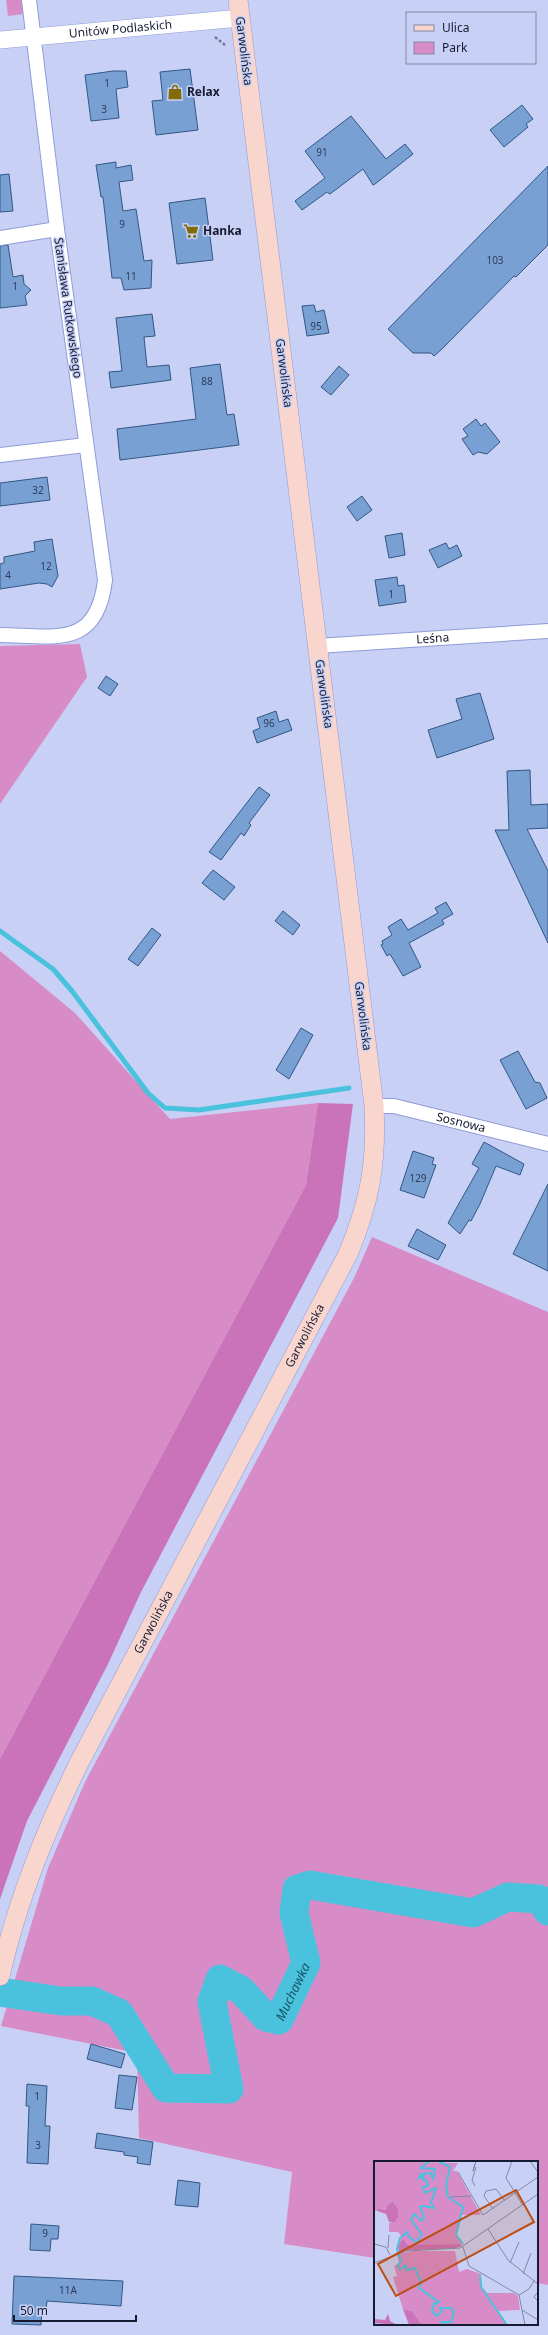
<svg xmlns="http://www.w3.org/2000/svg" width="548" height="2335" font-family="'Noto Sans',sans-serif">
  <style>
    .green { fill: #d88cc7 }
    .forest { fill: #ca73b8 }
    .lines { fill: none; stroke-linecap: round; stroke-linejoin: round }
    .stream { stroke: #4bc2dd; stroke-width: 5 }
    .river { stroke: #4bc2dd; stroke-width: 29 }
    .building { fill: #79a0d3; stroke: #325785 }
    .minor-casing { stroke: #909cd7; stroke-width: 16 }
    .tertiary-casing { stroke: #909cd7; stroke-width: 18 }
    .secondary-casing { stroke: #909cd7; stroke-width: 20 }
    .path { stroke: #737997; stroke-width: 2.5; stroke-dasharray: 3 2; stroke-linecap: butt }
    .minor { stroke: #fff; stroke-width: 14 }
    .tertiary { stroke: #fff; stroke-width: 17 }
    .secondary { stroke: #f8d5cd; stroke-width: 19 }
    .labels { text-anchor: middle; stroke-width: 3; stroke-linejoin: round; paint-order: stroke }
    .number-label { font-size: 10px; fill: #303c5a }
    .street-label { font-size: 12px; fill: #171b32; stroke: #c8d0f5 }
    .poi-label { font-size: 12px; font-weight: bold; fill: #171b32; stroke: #c8d0f5; text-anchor: start }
    .water-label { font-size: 13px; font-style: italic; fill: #145765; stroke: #c8d0f5 }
    .inset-river { fill: none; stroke: #4bc2dd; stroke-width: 2 }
    .inset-road { fill: none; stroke: #8188a7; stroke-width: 1 }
    .view { fill: #be4d14; fill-opacity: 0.15; stroke: #be4d14; stroke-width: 2 }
    .inset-edge { fill: none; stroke: #171b32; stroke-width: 2 }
  </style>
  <rect width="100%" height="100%" fill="#c8d0f5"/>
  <g class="green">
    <path d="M6,0h17l1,14 -16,2z"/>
    <path d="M80,644l7,33 -87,127v-158z"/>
    <path d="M0,951l75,62 95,106 148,-16 -12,82 -306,574z"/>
    <path d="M372,1237l176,75v973l-11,-2v-121h-162v96l-91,-14 8,-72 -153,-34 -2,-85 -136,-27 47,-158 37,-86 269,-504z"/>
  </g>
  <path class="forest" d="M318,1103l35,1 -15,114 -197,374 -33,72 -81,157 -27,78v-140l306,-574z"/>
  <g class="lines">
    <path class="stream" d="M0,931l53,38 19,22 76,102 17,15 34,2 150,-22"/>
    <path class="river" id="s1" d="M0,1992l61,9h31l27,12 47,75 63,1 -17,-87 8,-23 21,11 25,27 13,3 27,-57 -12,-50 3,-24 13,-4 163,28 35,-16 31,2 9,12"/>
  </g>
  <g class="building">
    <path d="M190,69l8,61 -42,5 -4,-34 11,-1 -3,-28z"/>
    <path d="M113,71h13l2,16 -12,2 3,29 -28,3 -6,-46z"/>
    <path d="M522,105l11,14 -7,5 2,3 -24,20 -14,-17z"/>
    <path d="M351,116l35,43 19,-15 8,10 -38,30 -2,1 -10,-16 -33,25 -3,-2 -25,18 -7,-9 30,-23 -20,-27z"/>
    <path d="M116,162v6l15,-3 2,15 -14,2 4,29 13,-2 8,52 8,-1 -1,28 -27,2 -3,-12h-9l-9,-81h-2l-5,-32z"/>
    <path d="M548,166v79l-32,32 -2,-1 -72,73 -8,7 -3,-3h-18l-25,-24z"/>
    <path d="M9,174l4,37 -13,1v-37z"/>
    <path d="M205,198l8,62 -36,4 -8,-61z"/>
    <path d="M8,245l5,32 10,-2 1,9 7,6 -6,6 2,9 -27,3v-62z"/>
    <path d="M314,305l2,7 8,-2 5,23 -22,3 -5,-30z"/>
    <path d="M152,314l3,22 -11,1 3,30 22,-2 2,15 -60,8 -2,-16 13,-1 -6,-53z"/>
    <path d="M220,364l7,51 7,-1 5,31 -119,15 -3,-31 79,-10 -6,-51z"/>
    <path d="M339,366l10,9 -18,20 -10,-8z"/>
    <path d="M476,419l5,7 4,-3 15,19 -13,12 -9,-2 -5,3 -11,-16 6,-3 -5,-7z"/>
    <path d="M47,477l3,23 -50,6v-23z"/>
    <path d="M362,496l10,14 -15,11 -10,-14z"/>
    <path d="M402,533l3,22 -16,3 -4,-22z"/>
    <path d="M52,539l6,37 -6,11 -5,-3 -8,-1 -39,6v-25l4,-1v-6l31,-6 -1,-9z"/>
    <path d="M446,543l3,6 8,-4 5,11 -24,12 -9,-18z"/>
    <path d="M397,577l1,9 6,-1 2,17 -27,4 -4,-26z"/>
    <path d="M106,676l12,8 -8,12 -12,-8z"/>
    <path d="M480,693l14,46 -57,19 -9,-28 34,-11 -6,-20z"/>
    <path d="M276,711l3,11 9,-3 4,11 -35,13 -4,-12 7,-3 -3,-10z"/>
    <path d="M530,770l1,35 17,-1v24l-21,1 21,42v72l-53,-113h14l-2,-59z"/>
    <path d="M259,787l11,8 -21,28 2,2 -7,11 -3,-3 -20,27 -12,-8z"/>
    <path d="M213,870l22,17 -11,13 -22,-17z"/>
    <path d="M446,902l7,12 -11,6 2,4 -35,19 12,24 -18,9 -13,-22 -3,2 -6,-11 2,-1 -1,-3 10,-6 -4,-8 13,-8 7,11 30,-17 -3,-5z"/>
    <path d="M283,911l17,14 -7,10 -18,-14z"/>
    <path d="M152,928l9,7 -23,31 -10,-7z"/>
    <path d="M301,1028l12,7 -24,44 -13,-9z"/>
    <path d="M518,1051l17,31 5,1 7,15 -21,11 -26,-49z"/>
    <path d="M484,1142l40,22 -4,11 -24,-9 -16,38 -9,17 -2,-1 -9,14 -12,-11 31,-55 -7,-4z"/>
    <path d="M413,1151l21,7 -2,6 4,1 -12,33 -24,-8z"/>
    <path d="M548,1184v87l-35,-17z"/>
    <path d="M417,1229l29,16 -8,15 -30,-14z"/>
    <path d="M91,2044l34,10 -4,14 -34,-9z"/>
    <path d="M119,2075l18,2 -5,33 -17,-2z"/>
    <path d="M27,2084l20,2 -2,40h5l-2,38 -21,-1 2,-57h-3z"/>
    <path d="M97,2133l56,9 -3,23 -13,-2 1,-6 -14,-2v-3l-29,-4z"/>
    <path d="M178,2180l22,3 -2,24 -23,-2z"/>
    <path d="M31,2224l28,2 -1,13h-7l-1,12 -20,-1z"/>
    <path d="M14,2276l109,5 -2,25 -74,-5 -1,9h-4l-1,15 -29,-1z"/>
  </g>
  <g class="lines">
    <g class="minor-casing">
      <g id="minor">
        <path d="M0,238l57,-9"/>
        <path d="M0,455l86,-10"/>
        <path d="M0,635c55,1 97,14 105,-55l-48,-351 -28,-229"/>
        <path id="s2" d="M317,646l231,-15"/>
        <path id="s3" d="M374,1106h20l154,38"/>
      </g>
    </g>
    <g class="tertiary-casing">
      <g id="tertiary">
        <path id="s4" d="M0,40l240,-22"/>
      </g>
    </g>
    <g class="secondary-casing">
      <g id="secondary">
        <path id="s5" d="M0,1976c18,-77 44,-142 79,-213l269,-509c22,-53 29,-91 26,-148l-136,-1106"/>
      </g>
    </g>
    <path class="path" d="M215,37l10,8"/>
    <use href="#minor" class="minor"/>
    <use href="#tertiary" class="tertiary"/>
    <use href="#secondary" class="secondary"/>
  </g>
  <defs>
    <g id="shop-bare" transform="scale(1.2)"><path d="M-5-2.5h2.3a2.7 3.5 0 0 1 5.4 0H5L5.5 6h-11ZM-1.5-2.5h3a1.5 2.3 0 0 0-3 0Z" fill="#816c07" stroke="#c8d0f5" stroke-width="2.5" paint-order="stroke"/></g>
    <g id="supermarket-bare" transform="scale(1.2)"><path d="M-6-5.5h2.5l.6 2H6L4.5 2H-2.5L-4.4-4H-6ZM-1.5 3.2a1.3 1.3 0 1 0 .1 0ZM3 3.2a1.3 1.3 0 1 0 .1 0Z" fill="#816c07" stroke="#c8d0f5" stroke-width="2.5" paint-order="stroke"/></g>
  </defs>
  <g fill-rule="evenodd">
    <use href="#shop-bare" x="175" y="92"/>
    <use href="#supermarket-bare" x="191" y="231"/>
  </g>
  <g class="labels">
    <g class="number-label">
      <text x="107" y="87">1</text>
      <text x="104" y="113">3</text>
      <text x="322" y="156">91</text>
      <text x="122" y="228">9</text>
      <text x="495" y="264">103</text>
      <text x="131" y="280">11</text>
      <text x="15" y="290">1</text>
      <text x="316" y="330">95</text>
      <text x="207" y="385">88</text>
      <text x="38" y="494">32</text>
      <text x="46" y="570">12</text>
      <text x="8" y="579">4</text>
      <text x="391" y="598">1</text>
      <text x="269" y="727">96</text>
      <text x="418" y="1182">129</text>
      <text x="37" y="2100">1</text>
      <text x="38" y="2149">3</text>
      <text x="45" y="2237">9</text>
      <text x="68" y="2294">11A</text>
    </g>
    <g class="street-label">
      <text dy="4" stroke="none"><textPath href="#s4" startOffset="121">Unitów Podlaskich</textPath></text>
      <text transform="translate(244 51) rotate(83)" y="4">Garwolińska</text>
      <text transform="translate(68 308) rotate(82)" y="4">Stanisława Rutkowskiego</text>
      <text transform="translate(284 373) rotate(83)" y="4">Garwolińska</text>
      <text dy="4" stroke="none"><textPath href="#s2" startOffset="116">Leśna</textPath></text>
      <text transform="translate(324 694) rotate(82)" y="4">Garwolińska</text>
      <text transform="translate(363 1016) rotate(83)" y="4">Garwolińska</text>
      <text dy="4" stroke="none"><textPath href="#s3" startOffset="89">Sosnowa</textPath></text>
      <text dy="4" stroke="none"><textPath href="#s5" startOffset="711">Garwolińska</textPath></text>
      <text dy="4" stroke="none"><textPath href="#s5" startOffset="387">Garwolińska</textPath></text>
    </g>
    <g class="poi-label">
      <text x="187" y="96">Relax</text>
      <text x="203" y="235">Hanka</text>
    </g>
    <g class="water-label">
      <text dy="5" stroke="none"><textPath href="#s1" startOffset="492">Muchawka</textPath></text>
    </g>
  </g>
  <g transform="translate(374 2161)">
    <rect width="164" height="164" fill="#c8d0f5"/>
    <path d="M0,0l84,2 -5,8h4l24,44h-20l-5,20 5,9 -63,2 1,5 -1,-7 4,-7 -4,-5h-9v-9h5l1,-20 -8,7 -9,-2 -1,3 -3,-1zM40,90h41l4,21 8,-3 14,5 1,13 5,6h26l5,3 2,14 -22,1 9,14h-85l-10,-14 -9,-2 -10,-32 4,-1 -3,-10 5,-3 -2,-9z" fill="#d88cc7"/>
    <path d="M19,41l5,7v8l-4,6 -5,-1 -3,-8 -9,-3 1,-3 8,2 2,-5zM29,78l5,6 53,-1 1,2 -7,2 -56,3 -1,-5zM29,148l9,2 10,14h-13zM14,153l2,7 7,4 -23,-2v-4l11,1z" fill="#ca73b8"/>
    <path class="inset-river" d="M55,0l-8,7 14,1 -2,11 -2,-7 -10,1 -2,4 5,-2 -1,4 4,1 1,5 -5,1 2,6 11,-5 -5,15 3,5 -10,-2 -4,1 4,10 -2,4 -8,-7 -3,5 11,16 -6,7 -8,-6 -1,-4 -7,6 -3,11 4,11 -3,6 2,3 6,-4v5l9,-2 6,14 -2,6 20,14 -2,2 -3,-1 -2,8 5,5 5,-5 -2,-3h11l3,4 -3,10h-9l5,3M64,0l12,6 -4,19 2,11 15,10 -7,28 7,9M106,114l1,12 26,38"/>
    <path class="inset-road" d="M138,0l-6,17 16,26M156,0l8,11M101,3l-2,7 3,-10M84,11l25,43 55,-38M101,25l-3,-6 4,-13M75,36l22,-1M119,48l-9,-13 2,-5 10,-2 9,12M114,68l20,31 30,24M0,83l12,3 4,8M89,86l6,19 50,29M14,87l1,-13M0,102l32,-12 54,-3 78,-54M136,102l9,-21M149,113l8,-21M164,131l-4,5 4,4M148,149l16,10M151,164l-6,-30 10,-6 5,-8"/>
    <path class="view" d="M142,29l18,32 -138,74 -18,-32z"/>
    <rect width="164" height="164" class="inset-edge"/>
  </g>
  <rect x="406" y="12" width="130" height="52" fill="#c8d0f5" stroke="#8188a7"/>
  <rect x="414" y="25" width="20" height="6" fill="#f8d5cd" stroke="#8188a7"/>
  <text x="442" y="32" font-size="12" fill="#171b32">Ulica</text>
  <rect x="414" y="42" width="20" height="12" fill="#d88cc7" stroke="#8188a7"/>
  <text x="442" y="52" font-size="12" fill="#171b32">Park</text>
  <path d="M14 2315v6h122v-6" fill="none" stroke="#171b32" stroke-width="2"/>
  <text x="20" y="2315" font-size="12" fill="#171b32" stroke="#c8d0f5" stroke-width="3" paint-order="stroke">50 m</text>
</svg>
